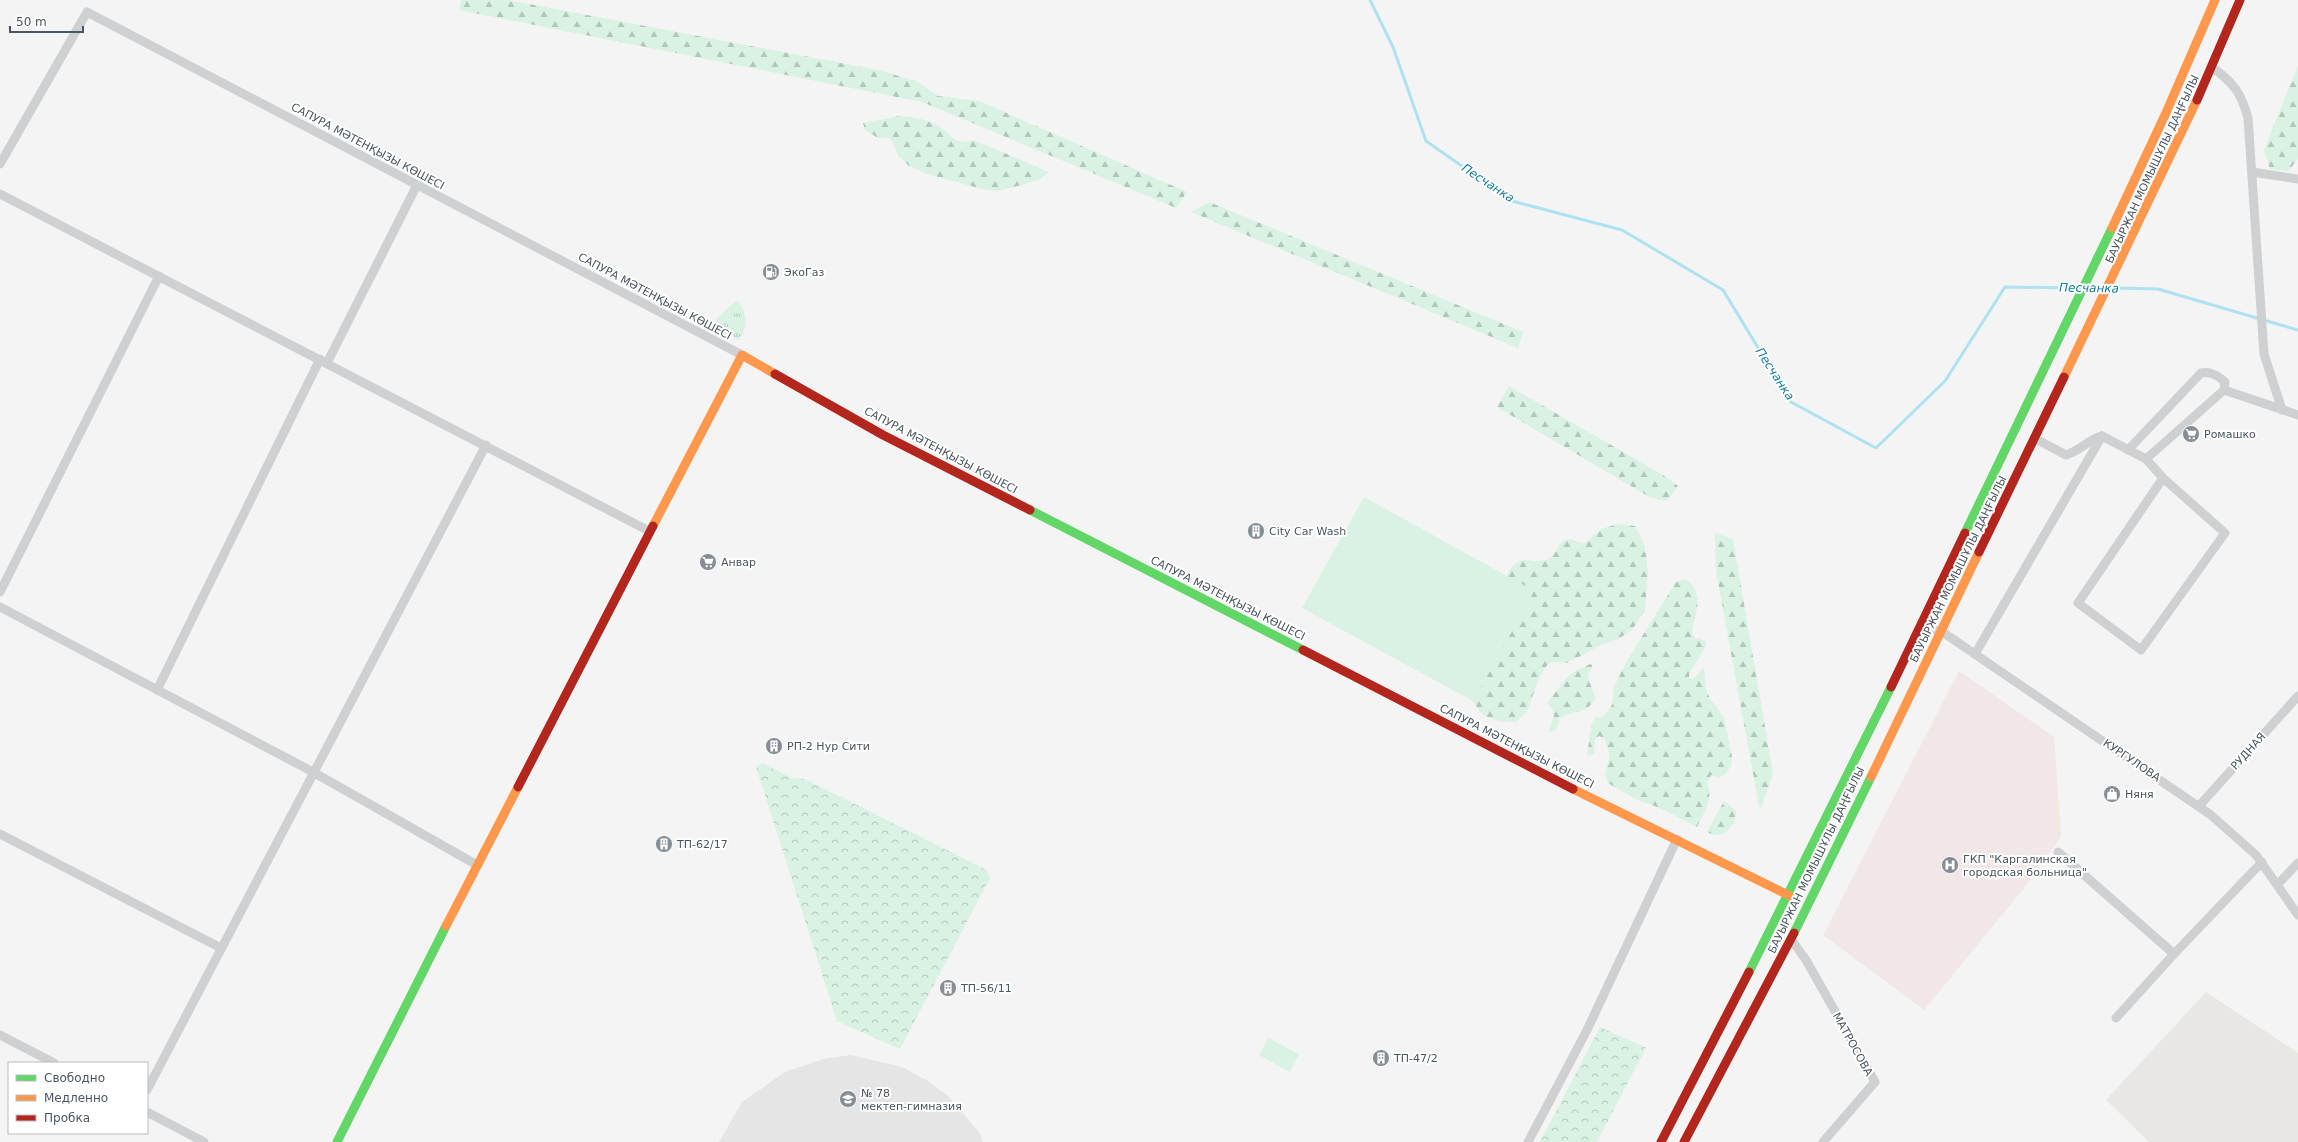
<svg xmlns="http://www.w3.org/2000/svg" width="2298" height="1142" font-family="'DejaVu Sans',sans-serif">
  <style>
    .commercial { fill: #e8e7e3 }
    .education { fill: #e6e5e6 }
    .medical { fill: #f1e7e6 }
    .grass { fill: url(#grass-tufts) }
    .forest { fill: url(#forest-firs) }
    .park { fill: url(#park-crowns) }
    .garden { fill: #d9f2e3 }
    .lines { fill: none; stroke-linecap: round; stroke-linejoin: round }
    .stream { stroke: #aee2f0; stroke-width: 3 }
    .street { stroke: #ced0d2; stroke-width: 9 }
    .fast { stroke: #63d668; stroke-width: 9 }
    .slow { stroke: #ff974d; stroke-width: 9 }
    .jam { stroke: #b3261e; stroke-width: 9 }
    .labels { text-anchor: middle; stroke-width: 4; stroke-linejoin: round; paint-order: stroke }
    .street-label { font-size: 11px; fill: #4a5661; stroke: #fff }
    .poi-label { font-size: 11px; fill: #4a5661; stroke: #fff; text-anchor: start }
    .water-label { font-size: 12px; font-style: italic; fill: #0c7c9b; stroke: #fff }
  </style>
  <defs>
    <pattern id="grass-tufts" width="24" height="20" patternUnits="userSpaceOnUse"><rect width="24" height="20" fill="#d9f2e3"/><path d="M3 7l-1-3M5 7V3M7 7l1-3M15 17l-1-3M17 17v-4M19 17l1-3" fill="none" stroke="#b2c7bb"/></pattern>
    <pattern id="forest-firs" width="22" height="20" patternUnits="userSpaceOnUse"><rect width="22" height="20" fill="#d9f2e3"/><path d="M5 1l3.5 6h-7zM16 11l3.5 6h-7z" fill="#b2c7bb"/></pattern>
    <pattern id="park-crowns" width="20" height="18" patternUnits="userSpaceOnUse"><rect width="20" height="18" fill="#d9f2e3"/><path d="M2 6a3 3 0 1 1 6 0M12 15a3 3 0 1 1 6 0" fill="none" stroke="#b2c7bb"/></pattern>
  </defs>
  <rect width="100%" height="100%" fill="#f4f4f4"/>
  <path class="commercial" d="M2206,992l92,61v89h-149l-43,-42z"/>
  <path class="education" d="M851,1055l51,12 26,14 20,15 31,36 4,10h-264l23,-40 43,-30 39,-13z"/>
  <path class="medical" d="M1959,671l95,66 7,100 -41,56 -96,117 -101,-75z"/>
  <path class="grass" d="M736,301l3,1c8,13 10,26 -1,38l-22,-12 -2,-3 2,-6z"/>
  <g class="forest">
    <path d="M461,0h47l370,70 38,11 22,15 41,5 208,91 -11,16 -254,-106 -463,-92z"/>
    <path d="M2298,65v94l-10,12 -18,-2 -6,-19z"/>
    <path d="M900,116c12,1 26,3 37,9 16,9 16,22 37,15l75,32 -11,8 -24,7 -17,4 -15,-2 -55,-15 -18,-8 -10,-10 -9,-18h-12l-13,-8 -2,-7z"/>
    <path d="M1209,202l314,130 -5,16 -327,-136z"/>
    <path d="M1509,386l154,89 15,11 -11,15 -16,-3 -154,-91z"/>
    <path d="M1618,524l17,2 8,15 3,12 2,18 -3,39 -13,20 -14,9 -17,6 -34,18 -15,-1 -5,3 -7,11 -13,35 -11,11c-18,1 -34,-3 -43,-21l61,-110 -28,-15c16,-28 23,-9 42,-17 10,-4 10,-20 22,-20 5,1 9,4 15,4l16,-14z"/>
    <path d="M1715,533l18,6 40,235 -13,37 -44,-240z"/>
    <path d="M1685,579c22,15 9,34 7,54l4,6 4,-1 5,3 1,5 -17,28v4l4,1 11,-12 2,22 4,10 14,18 8,40 -1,9 -6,9 -6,2 -8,-2 -4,8c7,17 -3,29 -10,44l-37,-19 -25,-9 -27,-16 -3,-9 4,-16 -1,-10 -4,-10 -5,-2 -4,4 -1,13 -4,3 -3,-2 5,-30 4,-7h7l9,-12 2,-18 11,-23 51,-82z"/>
    <path d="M1590,664l3,1 -5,11 1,5 7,17c-14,20 -21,10 -37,21l-2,10 -9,4 6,-17 -1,-6 -6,-7 23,-29z"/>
    <path d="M1724,801l12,10 -2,12 -10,11 -10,1 -7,-3z"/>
  </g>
  <g class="park">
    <path d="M762,763l30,15 13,1 182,91 3,8 -90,171 -63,-28 -81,-254z"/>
    <path d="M1600,1027l46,21 -49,94h-57z"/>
  </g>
  <g class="garden">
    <path d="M1364,497l170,94 -61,110 -171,-93z"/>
    <path d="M1268,1038l31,16 -9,18 -31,-17z"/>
  </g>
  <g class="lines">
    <g class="stream">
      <path d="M1370,0l23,47 33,94 86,60 110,29 101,60 68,112 85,46 69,-67 60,-94 73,1"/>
      <path d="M2088,288h14"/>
      <path d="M2114,288l44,1 140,41"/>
    </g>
    <g class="street">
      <path d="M2213,68c21,15 28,25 35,50l16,236 18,56"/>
      <path d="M0,164l87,-152 655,343"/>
      <path d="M2252,172l46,7"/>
      <path d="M0,194l649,337"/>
      <path d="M327,363l90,-178"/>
      <path d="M2034,438l32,17c14,-4 23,-16 36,-19"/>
      <path d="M2128,450l73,-77c10,-2 17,3 24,9l-1,8"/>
      <path d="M2146,459l78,-69 74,25"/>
      <path d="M0,592l159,-316"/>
      <path d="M0,607l313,165 164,93"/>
      <path d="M1921,627l20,4 270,184 45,40 42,60"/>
      <path d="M1975,654l127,-218 44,23 17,19 62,55 -84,117 -63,-47 85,-125"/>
      <path d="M157,690l163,-331"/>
      <path d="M2199,806l99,-110"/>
      <path d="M0,834l221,114"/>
      <path d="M2058,852l116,102"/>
      <path d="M2278,884l20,-21"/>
      <path d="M1791,939l15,21 69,122 -52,60"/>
      <path d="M2116,1018l58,-64 88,-92"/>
      <path d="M0,1035l54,28"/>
      <path d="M147,1090l339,-645"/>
      <path d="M147,1112l57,30"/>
      <path d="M1528,1142l59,-112 90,-191"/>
    </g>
    <g class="fast">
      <path d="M1030,510l273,140"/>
      <path d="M1965,533l147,-305"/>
      <path d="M1794,933l77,-156"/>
      <path d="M1749,972l142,-285"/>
      <path d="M337,1142l109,-216"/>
    </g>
    <g class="slow">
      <path d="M2112,228l53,-113 50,-115"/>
      <path d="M2064,377l133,-277"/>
      <path d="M653,526l89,-171 33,19"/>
      <path d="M1871,777l108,-225"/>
      <path d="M1573,789l217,107"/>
      <path d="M446,926l72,-139"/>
    </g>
    <g class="jam">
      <path d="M2197,100l43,-100"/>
      <path d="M775,374l108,61 147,75"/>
      <path d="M1979,552l85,-175"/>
      <path d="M1303,650l270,139"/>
      <path d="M1891,687l74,-154"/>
      <path d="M518,787l135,-261"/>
      <path d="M1661,1142l88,-170"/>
      <path d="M1684,1142l110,-209"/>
    </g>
  </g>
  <defs>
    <g id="fuel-disc" transform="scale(0.9)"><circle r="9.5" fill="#868d94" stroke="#fff"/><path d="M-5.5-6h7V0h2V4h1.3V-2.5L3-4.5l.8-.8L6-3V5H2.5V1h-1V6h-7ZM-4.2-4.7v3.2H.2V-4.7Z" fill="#fff"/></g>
    <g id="supermarket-disc" transform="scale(0.9)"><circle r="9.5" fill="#868d94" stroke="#fff"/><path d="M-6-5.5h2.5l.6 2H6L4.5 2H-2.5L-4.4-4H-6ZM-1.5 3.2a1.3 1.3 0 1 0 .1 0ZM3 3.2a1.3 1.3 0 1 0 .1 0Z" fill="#fff"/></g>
    <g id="building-disc" transform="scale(0.9)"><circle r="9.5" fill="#868d94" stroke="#fff"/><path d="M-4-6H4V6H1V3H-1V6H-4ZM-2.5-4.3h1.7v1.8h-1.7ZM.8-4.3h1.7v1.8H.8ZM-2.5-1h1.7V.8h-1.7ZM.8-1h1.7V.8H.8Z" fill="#fff"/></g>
    <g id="shop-disc" transform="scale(0.9)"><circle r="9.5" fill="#868d94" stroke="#fff"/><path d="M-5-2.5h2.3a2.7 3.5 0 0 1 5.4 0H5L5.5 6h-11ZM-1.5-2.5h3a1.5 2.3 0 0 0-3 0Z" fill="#fff"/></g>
    <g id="hospital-disc" transform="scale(0.9)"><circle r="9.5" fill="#868d94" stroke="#fff"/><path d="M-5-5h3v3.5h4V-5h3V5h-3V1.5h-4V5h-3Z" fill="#fff"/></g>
    <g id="school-disc" transform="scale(0.9)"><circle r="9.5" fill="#868d94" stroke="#fff"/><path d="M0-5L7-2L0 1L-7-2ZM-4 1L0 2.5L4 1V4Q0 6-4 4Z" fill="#fff"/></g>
  </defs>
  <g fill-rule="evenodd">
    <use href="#fuel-disc" x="771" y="272"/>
    <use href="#supermarket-disc" x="2191" y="434"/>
    <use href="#building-disc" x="1256" y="531"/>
    <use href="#supermarket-disc" x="708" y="562"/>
    <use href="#building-disc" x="774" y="746"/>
    <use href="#shop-disc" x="2112" y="794"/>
    <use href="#building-disc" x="664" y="844"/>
    <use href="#hospital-disc" x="1950" y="865"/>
    <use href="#building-disc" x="948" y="988"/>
    <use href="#building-disc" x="1381" y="1058"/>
    <use href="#school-disc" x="848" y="1099"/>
  </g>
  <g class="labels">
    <g class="street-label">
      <text transform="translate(368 146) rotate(28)" y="4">САПУРА МӘТЕНҚЫЗЫ КӨШЕСІ</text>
      <text transform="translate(2152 169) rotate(-65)" y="4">БАУЫРЖАН МОМЫШҰЛЫ ДАҢҒЫЛЫ</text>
      <text transform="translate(655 296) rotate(28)" y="4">САПУРА МӘТЕНҚЫЗЫ КӨШЕСІ</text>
      <text transform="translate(941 450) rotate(28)" y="4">САПУРА МӘТЕНҚЫЗЫ КӨШЕСІ</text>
      <text transform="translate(1958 569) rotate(-64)" y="4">БАУЫРЖАН МОМЫШҰЛЫ ДАҢҒЫЛЫ</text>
      <text transform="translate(1228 598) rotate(27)" y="4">САПУРА МӘТЕНҚЫЗЫ КӨШЕСІ</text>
      <text transform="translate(1517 746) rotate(27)" y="4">САПУРА МӘТЕНҚЫЗЫ КӨШЕСІ</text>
      <text transform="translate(2248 751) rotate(-48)" y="4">РУДНАЯ</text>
      <text transform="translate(2132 760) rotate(34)" y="4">КУРГУЛОВА</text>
      <text transform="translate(1816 860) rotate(-64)" y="4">БАУЫРЖАН МОМЫШҰЛЫ ДАҢҒЫЛЫ</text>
      <text transform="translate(1853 1044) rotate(61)" y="4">МАТРОСОВА</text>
    </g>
    <g class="poi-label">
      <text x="784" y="276">ЭкоГаз</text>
      <text x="2204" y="438">Ромашко</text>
      <text x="1269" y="535">City Car Wash</text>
      <text x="721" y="566">Анвар</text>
      <text x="787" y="750">РП-2 Нур Сити</text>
      <text x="2125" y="798">Няня</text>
      <text x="677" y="848">ТП-62/17</text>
      <text x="1963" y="863">ГКП "Каргалинская<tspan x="1963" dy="13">городская больница"</tspan></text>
      <text x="961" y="992">ТП-56/11</text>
      <text x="1394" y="1062">ТП-47/2</text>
      <text x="861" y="1097">№ 78<tspan x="861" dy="13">мектеп-гимназия</tspan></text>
    </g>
    <g class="water-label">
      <text transform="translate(1488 183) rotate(33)" y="4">Песчанка</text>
      <text transform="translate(2089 288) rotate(1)" y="4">Песчанка</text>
      <text transform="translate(1775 374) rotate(57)" y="4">Песчанка</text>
    </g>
  </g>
  <rect x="8" y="1062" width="140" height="72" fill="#ffffff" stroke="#b7bbc0"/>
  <rect x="16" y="1075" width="20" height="6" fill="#63d668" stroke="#b7bbc0"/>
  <text x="44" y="1082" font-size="12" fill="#4a5661">Свободно</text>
  <rect x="16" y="1095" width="20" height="6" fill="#ff974d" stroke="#b7bbc0"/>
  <text x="44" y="1102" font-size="12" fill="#4a5661">Медленно</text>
  <rect x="16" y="1115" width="20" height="6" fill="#b3261e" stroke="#b7bbc0"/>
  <text x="44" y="1122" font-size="12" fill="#4a5661">Пробка</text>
  <path d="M10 26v6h73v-6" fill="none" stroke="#4a5661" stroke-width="2"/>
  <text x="16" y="26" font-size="12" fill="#4a5661" stroke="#ffffff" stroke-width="3" paint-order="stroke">50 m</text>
</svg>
